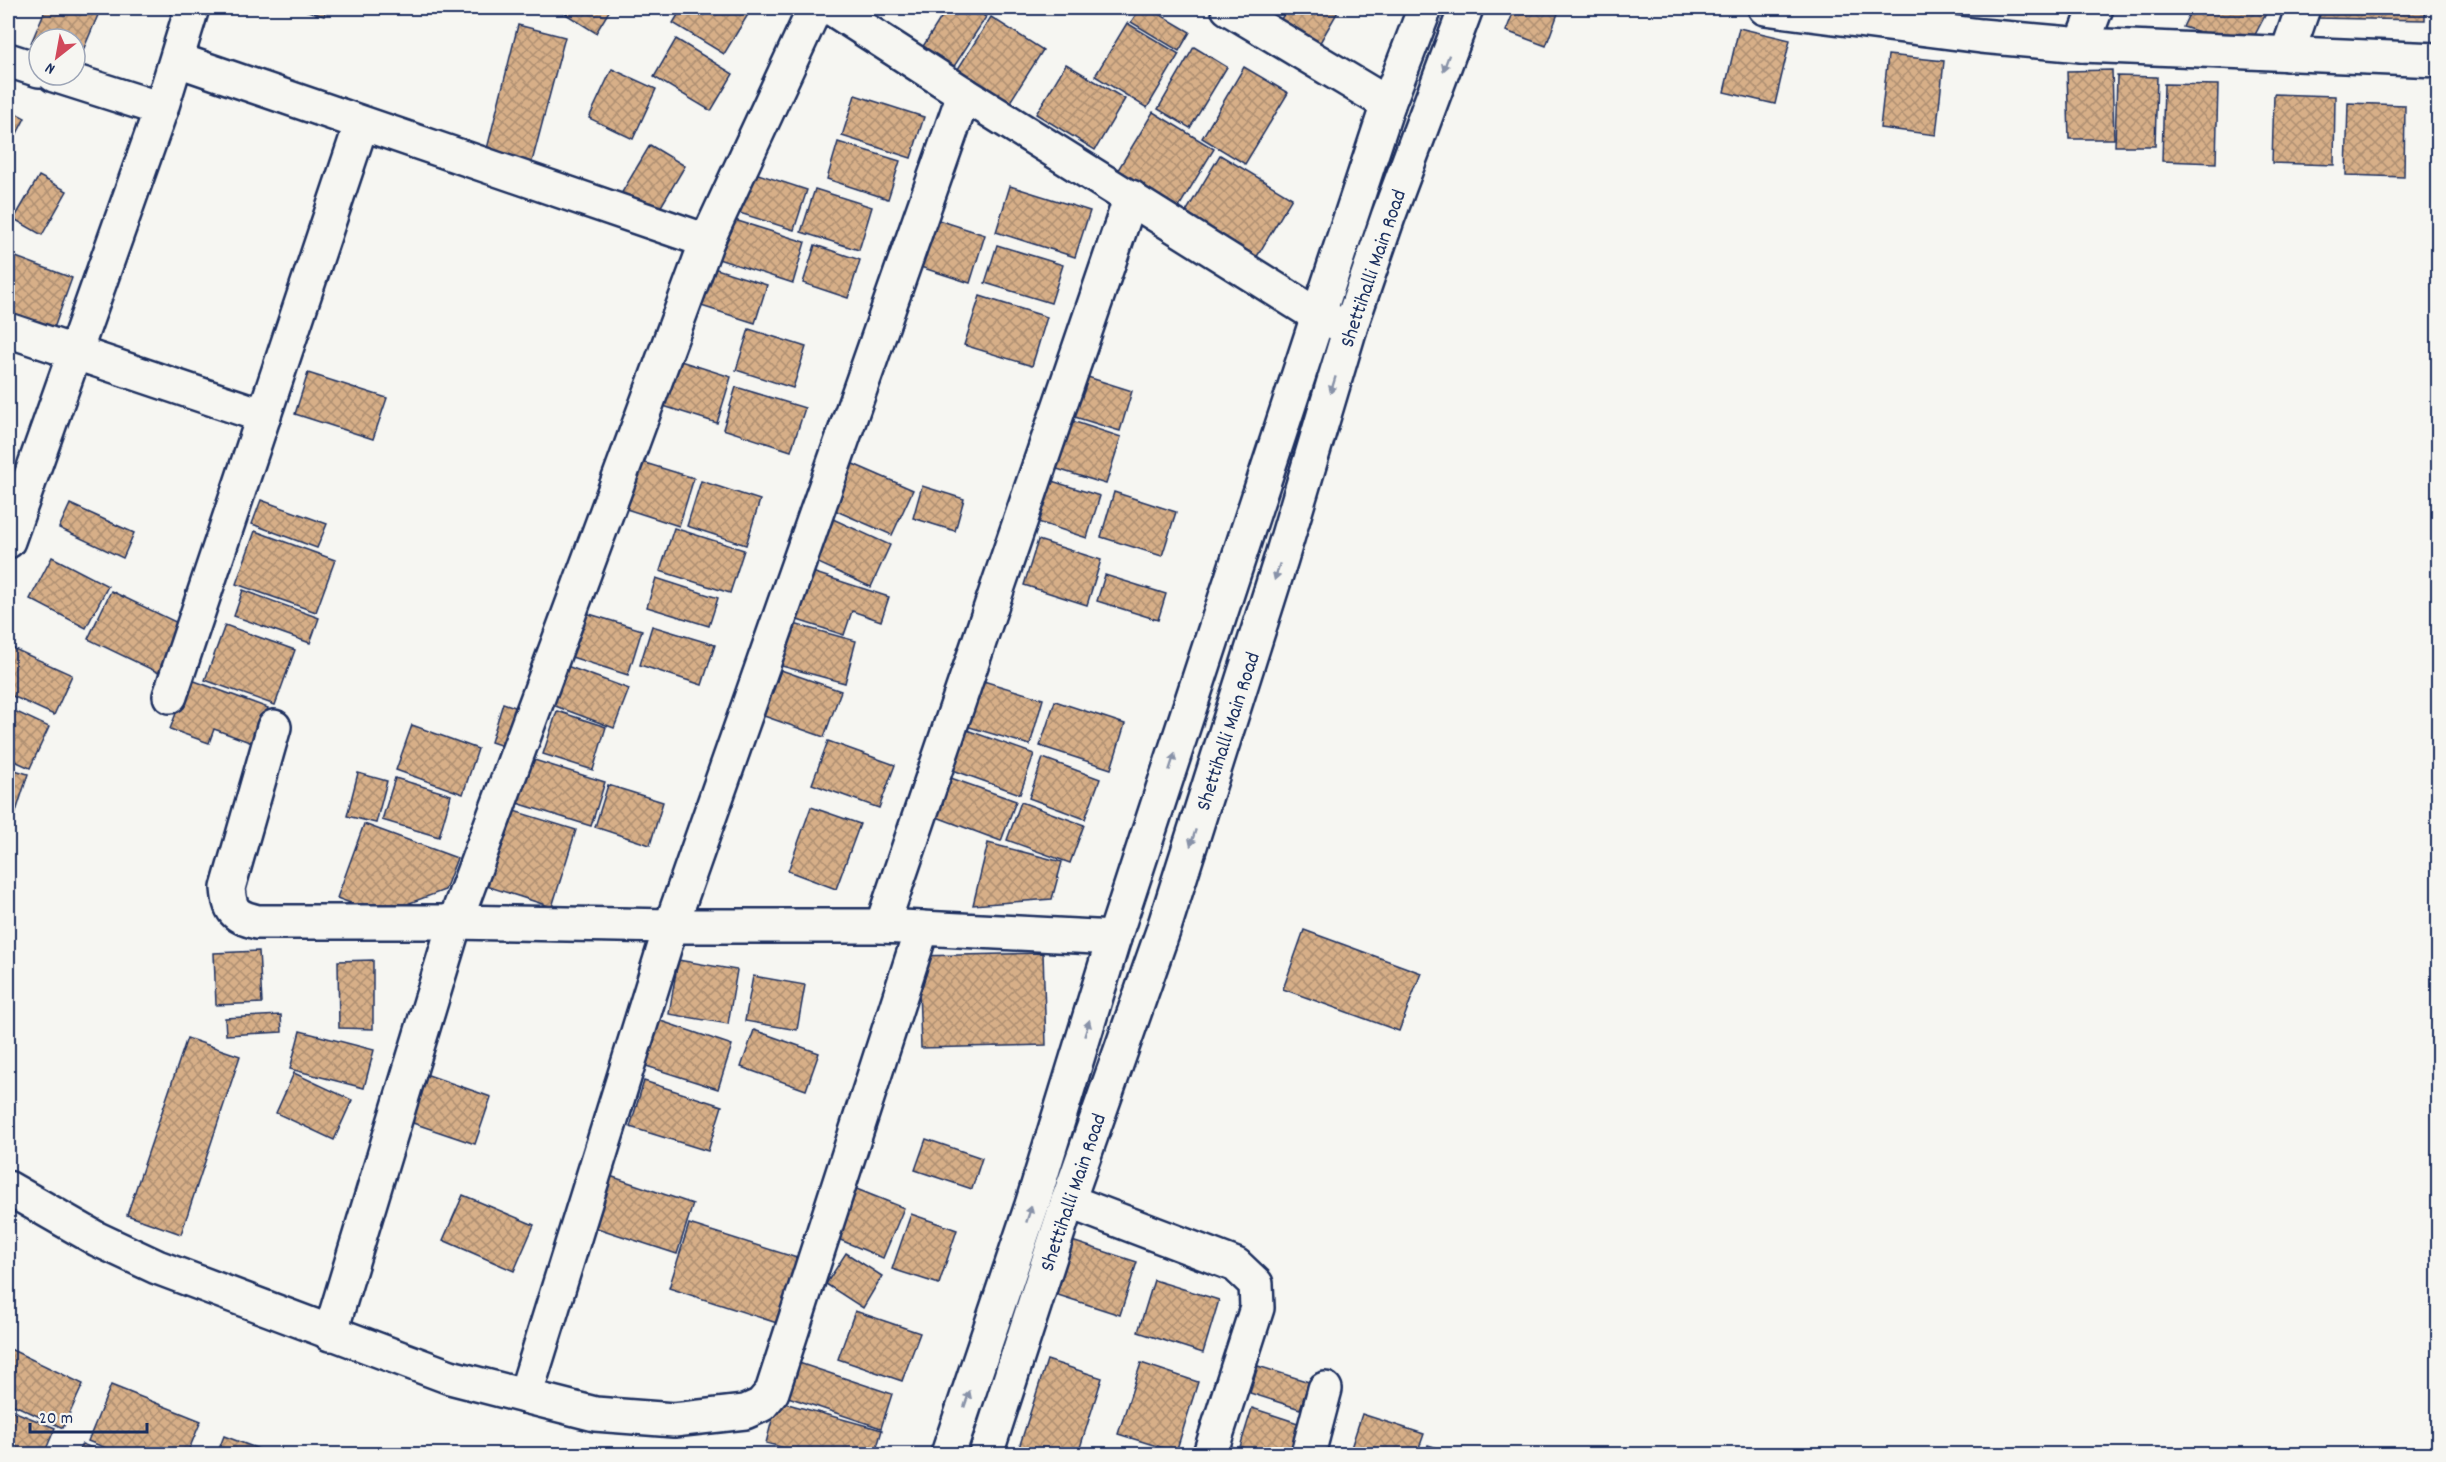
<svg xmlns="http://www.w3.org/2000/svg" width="2446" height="1462" font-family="Dekko,sans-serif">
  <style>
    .building { fill: url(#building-cross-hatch); stroke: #1b2f5e; stroke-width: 1.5 }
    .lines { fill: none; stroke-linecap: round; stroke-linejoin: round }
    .minor-casing { stroke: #1b2f5e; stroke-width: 38 }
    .secondary-casing { stroke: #1b2f5e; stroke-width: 38 }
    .minor { stroke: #f6f6f2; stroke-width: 33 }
    .secondary { stroke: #f6f6f2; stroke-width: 33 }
    .oneway { fill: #8892a8 }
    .labels { text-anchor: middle; stroke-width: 5; stroke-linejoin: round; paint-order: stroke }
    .street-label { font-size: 21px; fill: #1b2f5e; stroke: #f6f6f2 }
  </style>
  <defs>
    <pattern id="building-cross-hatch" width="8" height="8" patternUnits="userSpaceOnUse" patternTransform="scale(1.5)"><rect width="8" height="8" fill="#d7af88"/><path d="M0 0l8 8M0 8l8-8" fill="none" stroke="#ae8f72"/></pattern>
  </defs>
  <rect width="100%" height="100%" fill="#f6f6f2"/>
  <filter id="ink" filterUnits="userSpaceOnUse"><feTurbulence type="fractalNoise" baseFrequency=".0167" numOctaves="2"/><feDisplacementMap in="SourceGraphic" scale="12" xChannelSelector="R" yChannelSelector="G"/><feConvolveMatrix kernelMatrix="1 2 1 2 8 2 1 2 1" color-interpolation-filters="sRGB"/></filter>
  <g filter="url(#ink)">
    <g class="building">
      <path d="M46,8h55l-23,54 -3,-1v-22h-36v7l-8,-3z"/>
      <path d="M298,8h29l-3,8z"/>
      <path d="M556,8h55l-15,25z"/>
      <path d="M682,8h70l-28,46 -51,-31z"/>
      <path d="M947,8h24l15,9 -33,51 -31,-20z"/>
      <path d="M1140,8h9l41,24 -11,19 -48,-29z"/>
      <path d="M1288,8h52l-22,38 -39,-24z"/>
      <path d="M1515,8h45l-14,38 -40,-15z"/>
      <path d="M2192,8h77l-20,38 -66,-19z"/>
      <path d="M2315,8h110v12l-110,-2z"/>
      <path d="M991,17l52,33 -35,55 -52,-33z"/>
      <path d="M1127,23l52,31 -32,54 -52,-32z"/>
      <path d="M518,25l47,12 -36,136 -45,-12z"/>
      <path d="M1739,28l51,12 -15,64 -51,-12z"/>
      <path d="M676,39l57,35 -22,37 -57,-34z"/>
      <path d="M1194,47l33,20 -37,61 -32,-19z"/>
      <path d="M1888,55l56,6 -8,74 -56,-7z"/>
      <path d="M1066,64l59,35 -30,51 -59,-36z"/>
      <path d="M1244,67l44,26 -43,71 -43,-26z"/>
      <path d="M612,69l44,20 -23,50 -44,-21z"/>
      <path d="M2112,70l2,69h-45l-2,-68z"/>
      <path d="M2117,76l40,1 -2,69h-40z"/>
      <path d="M2164,84l54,1 -2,78 -54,-2z"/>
      <path d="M2274,94l61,2 -1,69 -62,-2z"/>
      <path d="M855,95l69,22 -13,41 -69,-22z"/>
      <path d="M2348,103l57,2 -1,72 -58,-2z"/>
      <path d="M8,109l17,9 -17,33z"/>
      <path d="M1153,112l61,37 -37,61 -61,-37z"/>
      <path d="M838,142l62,19 -12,38 -61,-20z"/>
      <path d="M650,145l35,21 -29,49 -35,-21z"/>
      <path d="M1220,155l72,43 -40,67 -72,-43z"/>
      <path d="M743,169l64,21 -13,40 -64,-20z"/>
      <path d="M39,176l28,15 -25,44 -28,-16z"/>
      <path d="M1010,186l80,25 -15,46 -79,-25z"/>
      <path d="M815,189l57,18 -13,43 -58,-18z"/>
      <path d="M923,215l62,20 -15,48 -62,-20z"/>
      <path d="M725,217l80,25 -12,41 -81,-26z"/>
      <path d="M815,245l45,15 -12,38 -45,-15z"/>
      <path d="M997,245l66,20 -12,38 -66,-20z"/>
      <path d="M8,254l64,24 -19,53 -45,-17z"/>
      <path d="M707,266l60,19 -12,38 -60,-19z"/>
      <path d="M980,296l67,21 -15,49 -68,-21z"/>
      <path d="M749,329l57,18 -13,41 -57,-18z"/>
      <path d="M671,358l60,19 -14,46 -60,-19z"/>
      <path d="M308,373l79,25 -14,41 -78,-25z"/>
      <path d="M1075,373l57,18 -12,40 -58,-18z"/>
      <path d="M736,387l69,21 -14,43 -68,-22z"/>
      <path d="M1060,417l61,20 -15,47 -62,-19z"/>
      <path d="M8,447l7,3 -7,21z"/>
      <path d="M632,459l62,19 -15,48 -62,-20z"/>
      <path d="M844,460l69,30 -21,45 -67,-29z"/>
      <path d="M1039,477l61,19 -13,42 -61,-20z"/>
      <path d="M701,481l59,19 -14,45 -59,-19z"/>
      <path d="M922,486l42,13 -9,32 -42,-13z"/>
      <path d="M1114,492l62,20 -14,44 -61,-19z"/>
      <path d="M261,500l66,24 -10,24 -65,-24z"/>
      <path d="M70,504l64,29 -11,25 -64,-30z"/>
      <path d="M822,514l68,31 -19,42 -68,-31z"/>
      <path d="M674,528l70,22 -14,43 -70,-22z"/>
      <path d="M255,531l80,29 -19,52 -80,-28z"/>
      <path d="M1038,540l63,20 -14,45 -63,-20z"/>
      <path d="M52,557l56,29 -22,42 -56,-29z"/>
      <path d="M803,569l86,28 -8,24 -29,-10 -8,24 -56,-18z"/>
      <path d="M1105,575l61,19 -8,26 -61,-19z"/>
      <path d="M656,578l62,20 -9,28 -62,-19z"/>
      <path d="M243,590l76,28 -9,25 -76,-27z"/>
      <path d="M111,591l71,34 -23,48 -71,-34z"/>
      <path d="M573,609l69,21 -14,45 -69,-22z"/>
      <path d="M790,623l66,18 -11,42 -67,-18z"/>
      <path d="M225,625l70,25 -20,55 -70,-25z"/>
      <path d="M652,626l63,19 -13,40 -62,-20z"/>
      <path d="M8,646l64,29 -18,40 -46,-21z"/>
      <path d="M556,662l73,27 -15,39 -72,-27z"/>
      <path d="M781,670l60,21 -17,46 -60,-21z"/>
      <path d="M970,677l73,22 -13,46 -74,-22z"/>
      <path d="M189,679l79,29 -13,36 -41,-15 -5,14 -39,-14z"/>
      <path d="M1055,701l70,23 -14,45 -71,-23z"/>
      <path d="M503,703l24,8 -12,39 -24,-8z"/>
      <path d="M8,708l41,19 -19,41 -22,-10z"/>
      <path d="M557,711l49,16 -13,43 -50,-16z"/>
      <path d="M412,725l66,24 -15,45 -67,-24z"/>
      <path d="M964,729l70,25 -14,40 -70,-25z"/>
      <path d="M828,741l67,24 -16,43 -67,-24z"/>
      <path d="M518,755l87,27 -14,44 -87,-27z"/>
      <path d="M1043,758l57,21 -15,40 -56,-21z"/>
      <path d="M8,768l20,6 -13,41 -7,-2z"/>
      <path d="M358,773l29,8 -11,42 -29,-7z"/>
      <path d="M948,777l68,24 -15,40 -67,-25z"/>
      <path d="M395,778l56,17 -12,42 -57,-17z"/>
      <path d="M608,785l55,17 -13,43 -55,-18z"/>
      <path d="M1021,802l63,23 -14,38 -63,-23z"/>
      <path d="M498,806l78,24 -24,77 -78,-25z"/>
      <path d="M811,807l49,17 -24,65 -48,-18z"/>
      <path d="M364,824l93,34 -12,32 -65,24 -43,-16z"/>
      <path d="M988,843l74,19 -10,37 -79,6z"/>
      <path d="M1304,930l117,43 -22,58 -116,-42z"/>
      <path d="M259,951l3,52 -46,2 -2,-52z"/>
      <path d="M1043,953l3,92 -125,3 -3,-92z"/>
      <path d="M373,960v69l-34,-1 -1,-67z"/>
      <path d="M678,960l59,10 -9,54 -59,-10z"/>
      <path d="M753,976l52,9 -8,45 -52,-9z"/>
      <path d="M281,1015l1,17 -56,3 -1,-17z"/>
      <path d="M652,1018l80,27 -14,44 -81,-26z"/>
      <path d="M754,1030l65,23 -13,37 -65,-23z"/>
      <path d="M300,1031l74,19 -10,38 -74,-19z"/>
      <path d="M187,1038l53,18 -59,178 -54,-19z"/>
      <path d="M411,1069l80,28 -16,47 -80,-27z"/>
      <path d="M294,1073l58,27 -18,40 -58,-27z"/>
      <path d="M644,1081l78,25 -14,45 -78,-24z"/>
      <path d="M926,1139l56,19 -10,31 -57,-19z"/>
      <path d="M607,1175l86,29 -16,50 -86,-28z"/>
      <path d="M844,1184l60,24 -21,50 -59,-25z"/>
      <path d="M463,1195l71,30 -20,46 -71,-31z"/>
      <path d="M911,1214l46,16 -18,54 -47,-15z"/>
      <path d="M689,1224l108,34 -20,65 -108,-35z"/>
      <path d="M1072,1241l65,21 -17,53 -65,-21z"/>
      <path d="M846,1253l36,23 -19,32 -37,-24z"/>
      <path d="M1154,1280l65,20 -16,53 -65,-21z"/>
      <path d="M855,1311l65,22 -18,48 -64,-22z"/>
      <path d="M8,1348l75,36 -20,44 -55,-26z"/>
      <path d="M790,1360l102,34 -11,34 -102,-34z"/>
      <path d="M1047,1360l55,18 -24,76h-49l-11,-3z"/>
      <path d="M1141,1363l57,19 -22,70 -58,-18z"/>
      <path d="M1258,1366l51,16 -9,27 -50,-16z"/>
      <path d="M111,1385l90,36 -14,33h-66l-33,-13z"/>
      <path d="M777,1401l105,29 -7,24h-68l-41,-11z"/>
      <path d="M1252,1408l49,16 -10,30h-29l-22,-7z"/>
      <path d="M8,1409l47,19 -11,26h-36z"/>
      <path d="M1362,1414l62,20 -7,20h-68z"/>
      <path d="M224,1436l48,18h-55z"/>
      <path d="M82,1444l26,10h-31z"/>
      <path d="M1428,1445l29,9h-32z"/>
      <path d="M1107,1448l20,6h-22z"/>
    </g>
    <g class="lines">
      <g class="minor-casing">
        <g id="minor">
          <path d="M831,8l133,86 354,222 32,12"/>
          <path d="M1228,8l160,96"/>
          <path d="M1765,8l216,28 101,9 356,15"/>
          <path d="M2082,45l14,-37"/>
          <path d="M2287,54l16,-46"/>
          <path d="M8,60l31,10"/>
          <path d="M178,60l529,181"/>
          <path d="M54,75l107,34"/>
          <path d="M8,330l256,86"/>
          <path d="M8,541l153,-432 31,-101"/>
          <path d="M170,696l191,-571"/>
          <path d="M274,727l-46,161c2,23 6,28 29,34h198l216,4h211l232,12"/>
          <path d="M882,926l249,-729"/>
          <path d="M8,1188l89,51 60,28 293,110 145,37 79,6 71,-8 16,-7 11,-13 150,-464"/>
          <path d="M1068,1201l168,64 20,19 1,24 -47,146"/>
          <path d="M330,1334l125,-412 252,-681 108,-233"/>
          <path d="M525,1396l146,-470 293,-832"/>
          <path d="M1308,1454l17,-65"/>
        </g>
      </g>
      <g class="secondary-casing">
        <g id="secondary">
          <path d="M948,1454l84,-249 82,-267 204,-622 70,-212 37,-96"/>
          <path d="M986,1454l82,-253 95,-270 118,-372 69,-231 38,-111 78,-209"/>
        </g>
      </g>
      <use href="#minor" class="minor"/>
      <use href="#secondary" class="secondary"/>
    </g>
    <defs><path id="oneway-solid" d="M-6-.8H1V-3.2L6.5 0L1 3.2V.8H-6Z" transform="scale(1.5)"/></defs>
    <g class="oneway">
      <use href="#oneway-solid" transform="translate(1446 63) rotate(110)"/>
      <use href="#oneway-solid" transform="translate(1333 385) rotate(107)"/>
      <use href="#oneway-solid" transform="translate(1277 572) rotate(108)"/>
      <use href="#oneway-solid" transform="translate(1172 762) rotate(-72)"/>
      <use href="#oneway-solid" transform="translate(1193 838) rotate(108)"/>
      <use href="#oneway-solid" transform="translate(1087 1028) rotate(-73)"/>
      <use href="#oneway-solid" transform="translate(1029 1214) rotate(-72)"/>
      <use href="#oneway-solid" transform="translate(967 1399) rotate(-71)"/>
    </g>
  </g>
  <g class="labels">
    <g class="street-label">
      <text transform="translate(1372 268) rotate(-71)" y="7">Shettihalli Main Road</text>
      <text transform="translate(1227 731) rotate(-72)" y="7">Shettihalli Main Road</text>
      <text transform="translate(1072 1192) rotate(-71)" y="7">Shettihalli Main Road</text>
    </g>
  </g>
  <rect width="2446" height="1462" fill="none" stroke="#f6f6f2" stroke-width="30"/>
  <rect x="15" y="15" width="2416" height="1432" fill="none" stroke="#1b2f5e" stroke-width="2" filter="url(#ink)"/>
  <g transform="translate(57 57) rotate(211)"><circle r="28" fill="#f6f6f2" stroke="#9ea6b7" stroke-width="1.5"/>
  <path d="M0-4.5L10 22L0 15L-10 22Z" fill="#d1495b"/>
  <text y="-9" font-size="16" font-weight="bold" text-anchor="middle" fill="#1b2f5e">N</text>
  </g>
  <path d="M30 1423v9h117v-9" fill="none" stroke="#1b2f5e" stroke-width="3"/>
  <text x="39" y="1423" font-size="18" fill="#1b2f5e" stroke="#f6f6f2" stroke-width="4.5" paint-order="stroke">20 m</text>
</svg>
